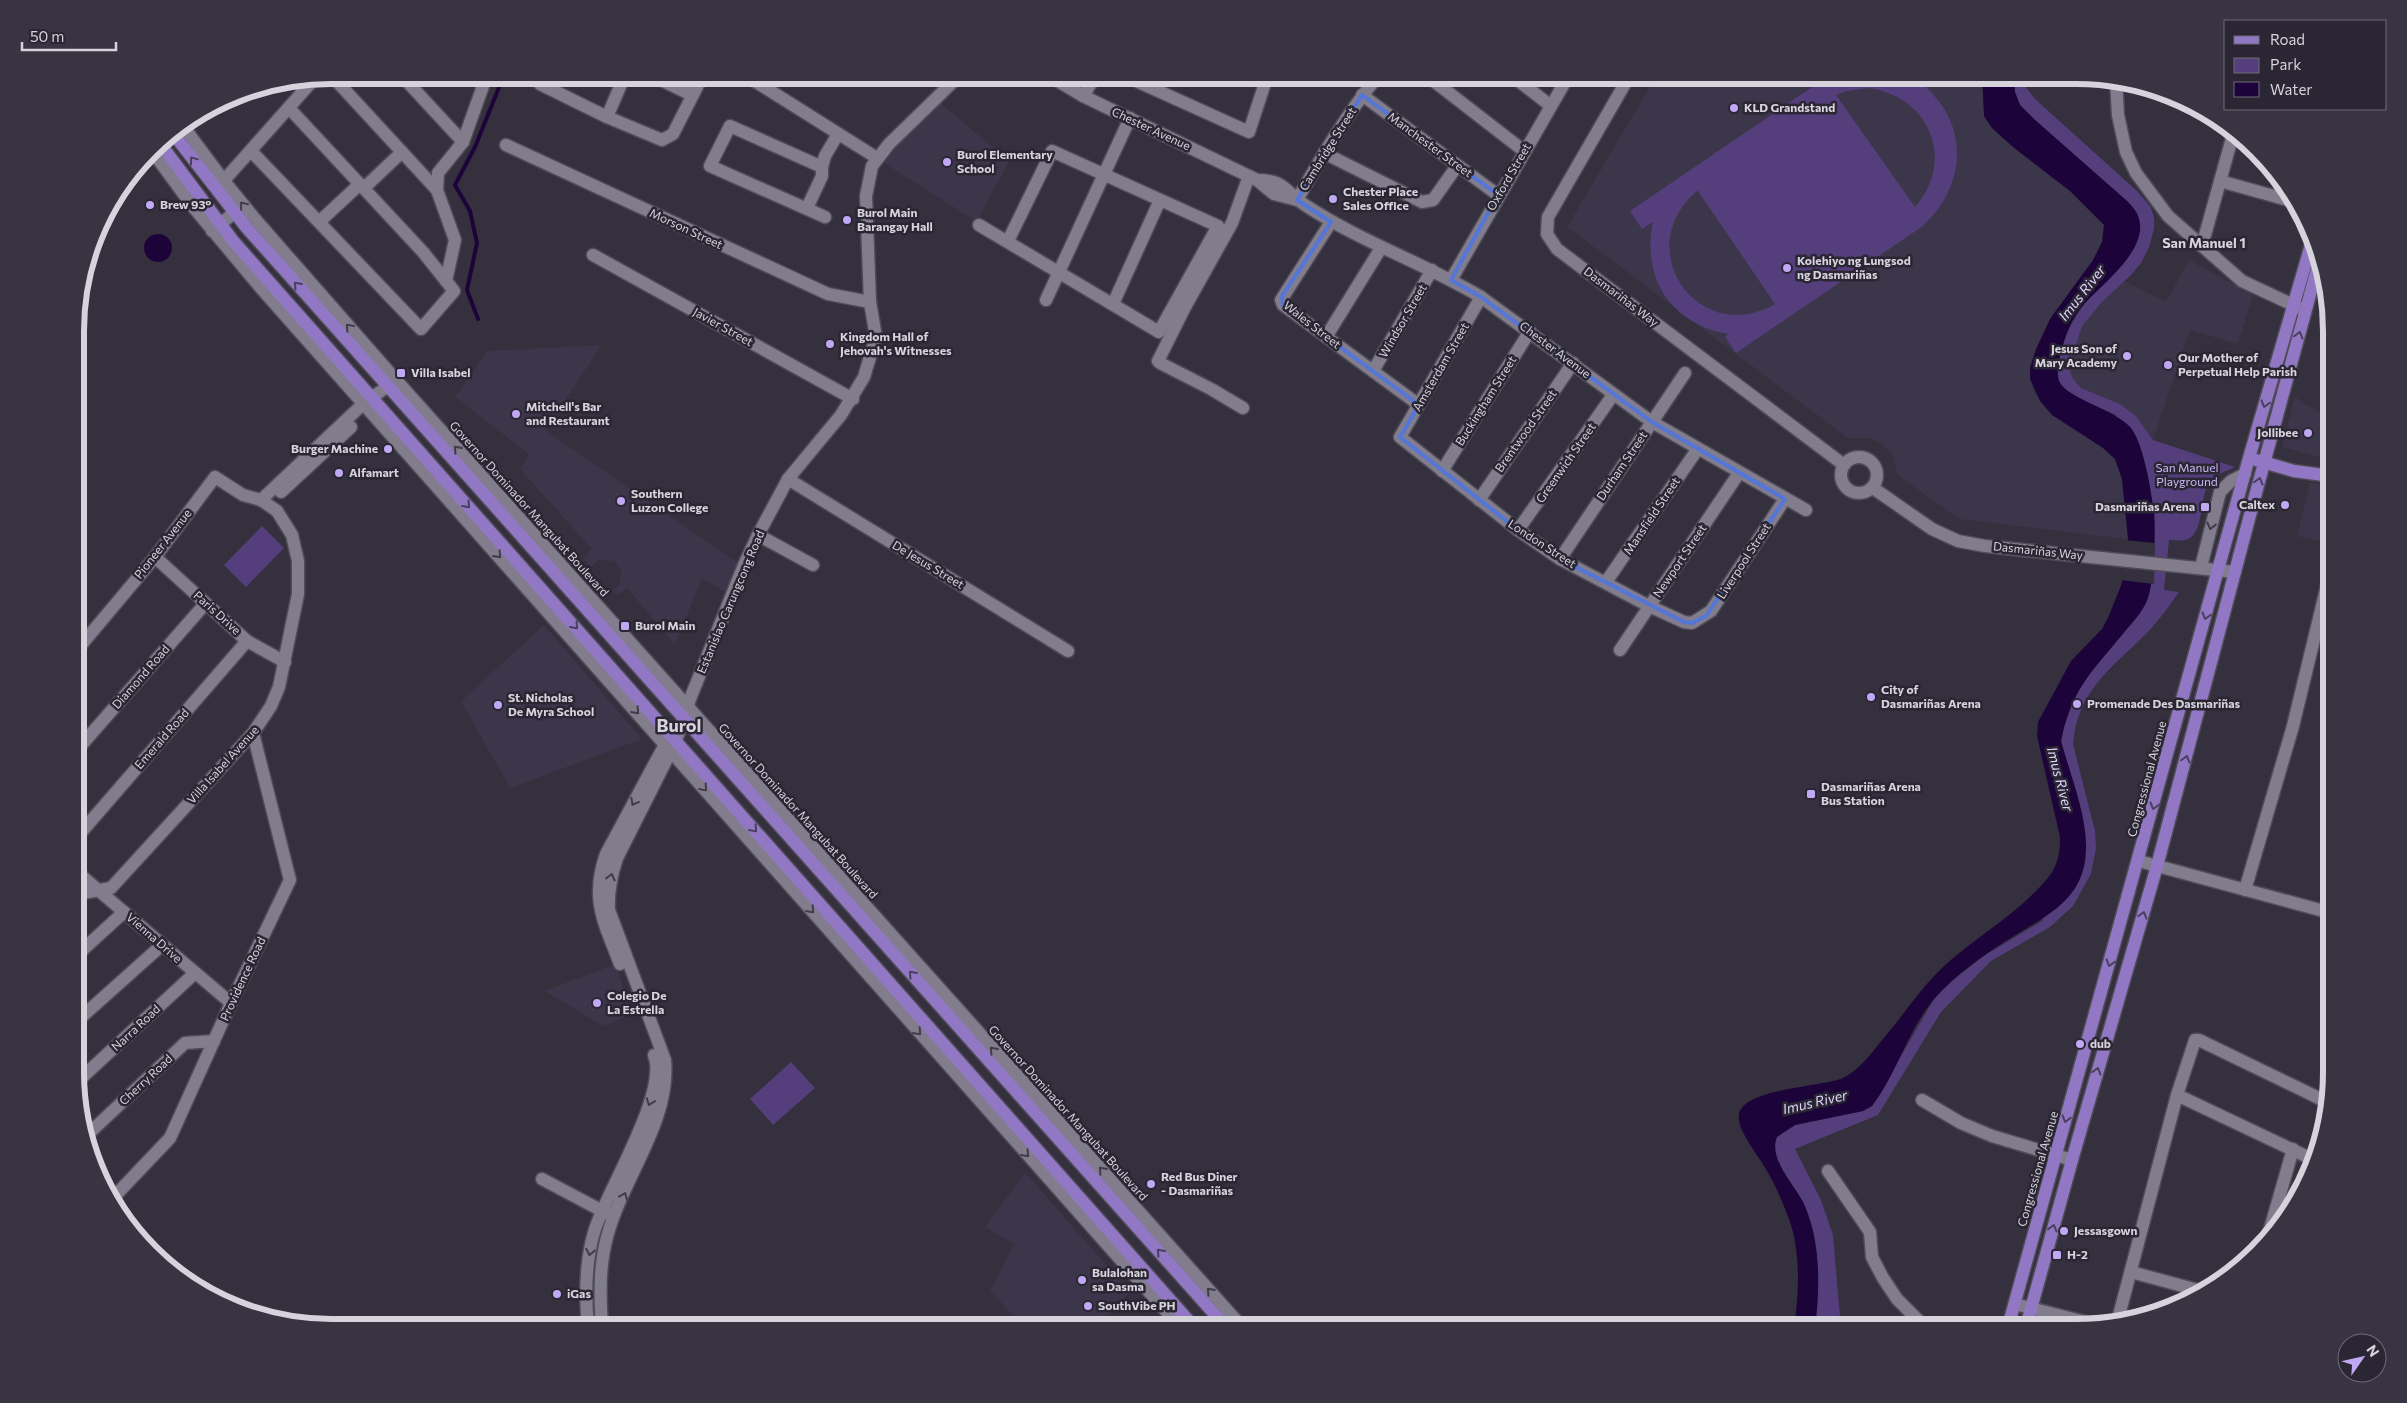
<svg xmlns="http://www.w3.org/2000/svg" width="2407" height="1403" font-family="Commissioner,sans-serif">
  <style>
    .built { fill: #3c364a }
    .green { fill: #543e7c; fill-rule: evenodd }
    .water { fill: #1c043a }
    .pier { fill: #34303d }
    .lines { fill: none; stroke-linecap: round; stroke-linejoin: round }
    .stream { stroke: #1c043a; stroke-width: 4 }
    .minor-casing { stroke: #4f4c58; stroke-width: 15 }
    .major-casing { stroke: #4f4c58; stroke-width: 15 }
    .minor { stroke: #817d8d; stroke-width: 12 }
    .major { stroke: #9278c4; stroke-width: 12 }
    .oneway { stroke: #493f5e }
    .oneway2 { stroke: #403c4a }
    .marked { fill: none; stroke: #5476d9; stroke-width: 4; stroke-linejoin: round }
    .poi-dot { fill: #c0a8f4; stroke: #2a2633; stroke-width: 2 }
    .labels { text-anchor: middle; stroke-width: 5; stroke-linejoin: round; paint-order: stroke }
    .poi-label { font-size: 12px; font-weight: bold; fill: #d6d3dc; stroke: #2a2633; text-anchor: start }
    .street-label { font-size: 12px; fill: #d6d3dc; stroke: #2a2633 }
    .park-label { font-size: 12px; fill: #cab7f6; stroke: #2a2633 }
    .neighbourhood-label { font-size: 14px; font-weight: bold; fill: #d6d3dc; stroke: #2a2633 }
    .water-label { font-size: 14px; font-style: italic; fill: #dfd3fe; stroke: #2a2633 }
    .district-label { font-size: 18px; font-weight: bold; fill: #d6d3dc; stroke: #2a2633 }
    .rim { fill: none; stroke: #d6d3dc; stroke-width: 6 }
  </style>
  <rect width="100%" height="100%" fill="#34303d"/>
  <g class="built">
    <path d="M1657,75h325l2,40 8,13 21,19 57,44 34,34 -2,17 -9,18 -43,59 -20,49 3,22 14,19 56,39 12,11 7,20 6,60 -169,-20 -61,-44 -6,-21 -13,-12 -11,-4h-20l-281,-211z"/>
    <path d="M938,101l71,60 -32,61 -93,-59 12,-16z"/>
    <path d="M2189,260l64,35 -15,49 -48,-14 -37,110 -17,-24 -16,-12 -39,-16 -8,-8 -4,-12 13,-42 20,-24 22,-21 42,21z"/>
    <path d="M602,345l-57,85 196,135 -12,29 -27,-16 -27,67 -48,-57 -8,7 -7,-4 8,-7 1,-14 -7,-9 -15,-1 -8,7 -8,-9 9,-9 -72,-80 9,-15 -74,-57 32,-46z"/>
    <path d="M2295,397l36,23v40l-49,-13z"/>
    <path d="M2310,482l21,5v57l-34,-8z"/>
    <path d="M544,625l98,114 -132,49 -49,-87z"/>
    <path d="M615,964l18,50 -30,12 -58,-35z"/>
    <path d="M1025,1172l105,120 -34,36h-71l-35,-37 24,-47 -29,-17z"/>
  </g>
  <g class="green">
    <path d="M1830,75c18,0 36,0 54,0 7,0 16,-1 23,0 11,2 23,15 30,24 33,40 23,93 -14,127l-187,127 -11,-16 3,-3c-57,-10 -87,-56 -75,-112l-11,7 -12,-18zM1869,88c61,9 87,72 46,119l-79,-112 11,-4zM1697,191h1l77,113c-76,44 -146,-55 -78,-113z"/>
    <path d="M2014,75h12l-1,11 10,13 102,92 13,15 4,11v12l-5,18 -8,16 -10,12 -29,27 -20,24 -13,42 4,11 8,9 39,16 16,12 17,24 82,27c-8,4 -19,7 -25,14 -11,14 -5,55 -25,59 -5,1 -11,0 -16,0l-5,50 15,2c-10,14 -19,27 -31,40 -36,36 -70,57 -75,112l22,87 1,17 -5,26 -18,32 -23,21 -59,34 -50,51 -63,103 -83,34 26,51 12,35 8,93h-26c5,-41 6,-88 -12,-126 -10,-19 -35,-44 -26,-65l18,-12 68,-14 9,-5 62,-107 18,-18 33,-26 57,-34 43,-87 -24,-93 3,-14 9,-26 9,-18 58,-70 -24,-198c-15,-7 -39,-16 -51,-26 -9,-7 -7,-18 -6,-28 6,-40 33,-66 58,-96 9,-10 20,-20 23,-34 2,-13 -5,-21 -13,-30l-92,-81 -15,-15 -5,-13z"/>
    <path d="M262,526l22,22 -38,39 -22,-22z"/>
    <path d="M791,1062l24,26 -42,37 -23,-26z"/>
  </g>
  <g class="water">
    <path d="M1982,75h32l1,17 5,13 15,15 92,81c4,4 9,9 11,15 13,35 -40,70 -59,94 -9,12 -14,28 -18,42 -2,8 -5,22 -2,29 8,18 56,28 72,47 13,17 20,62 23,84 2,17 0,70 -6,86 -5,14 -17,26 -26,37 -31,37 -51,56 -61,106 9,33 26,74 25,108 -1,53 -42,67 -80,92 -25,16 -51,34 -71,57 -27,31 -38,76 -63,108l-9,5 -68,14 -18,12c-9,21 16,46 26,65 18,38 17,85 12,126h-21c5,-35 7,-76 -5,-109 -6,-16 -13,-33 -22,-48 -7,-14 -31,-41 -28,-57 5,-26 84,-27 104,-36 17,-8 28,-25 40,-39 19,-22 37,-50 58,-70 35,-33 74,-52 106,-90 11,-13 13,-26 13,-42l-23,-101 1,-14 33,-61 31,-32 6,-11 14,-35 4,-25 2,-19 -6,-60 -7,-20 -12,-11 -51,-33 -12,-14 -10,-22v-11l6,-19 14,-30 43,-59 9,-18 2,-17 -34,-34 -57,-44 -21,-19 -8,-12z"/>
    <circle cx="158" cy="248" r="14"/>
  </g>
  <path class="pier" d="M2125,540l30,3 -1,41 -34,-4z"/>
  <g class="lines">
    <path class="stream" d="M478,319l-11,-29 10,-47 -7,-32 -15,-26 20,-38 29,-72"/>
    <g class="minor-casing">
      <g id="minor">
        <path d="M331,75l106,115"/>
        <path d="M401,75l62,67"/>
        <path d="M544,75l-4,9 67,33 55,23 11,-6 30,-59"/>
        <path d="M651,75l41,20"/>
        <path d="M745,75l132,83"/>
        <path d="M1048,75l35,21 174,84 17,14 23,6"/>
        <path d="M1123,75l126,57 16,-49 -18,-8"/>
        <path d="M1426,75l98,76"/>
        <path d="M1511,75l40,31"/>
        <path d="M1630,75l-82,142 -1,17 10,15 287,216"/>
        <path d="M2116,80l2,35 8,37 10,21 32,43 74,65 62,29"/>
        <path d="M1362,95l136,100"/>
        <path d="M1083,96l13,-21"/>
        <path d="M607,117l18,-42"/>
        <path d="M183,126l41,55 31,38 141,161 847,948"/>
        <path d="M506,145l322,149 42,8"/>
        <path d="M152,151l42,57 66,79 921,1041"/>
        <path d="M251,151l170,178 33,-38 -31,-39 -134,-144"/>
        <path d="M1324,153l98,49 11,-2 24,-34"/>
        <path d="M822,167l-92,-41 -20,40 115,51"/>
        <path d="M1257,180c28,0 27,11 48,25 56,37 119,58 176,92l171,125 154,88"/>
        <path d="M2220,181l75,21"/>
        <path d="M219,186l96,-108"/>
        <path d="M364,188l38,-36"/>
        <path d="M1297,200c25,-44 50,-87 82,-125"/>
        <path d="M807,208l15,-32v-9l3,-11 13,-22"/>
        <path d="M319,222l41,-38"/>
        <path d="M1331,222l-50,78 2,5 136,100"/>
        <path d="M979,225l180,107 59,-106 -166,-75 -44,90"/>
        <path d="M212,231l23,-19"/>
        <path d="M2202,246l32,-115"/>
        <path d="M593,255l260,144"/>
        <path d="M1451,280l118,-205"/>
        <path d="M446,281l9,-41 -18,-50 1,-17 25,-31 20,-56 -10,-11"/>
        <path d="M1481,297l-81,140 118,93 42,29 89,47 35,16 8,1 19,-12 74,-112"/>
        <path d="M1046,300l84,-182"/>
        <path d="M1113,304l47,-104"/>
        <path d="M1326,337l55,-89"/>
        <path d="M1373,371l59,-101"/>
        <path d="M1243,408l-32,-19 -51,-26 -2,-2 27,-54 47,-84 17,-47"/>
        <circle cx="1859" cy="475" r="18"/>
        <path d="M1442,471l88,-140"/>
        <path d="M788,479l280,172"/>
        <path d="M1873,488l59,41 26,12 27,5 250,26"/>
        <path d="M281,492l70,-65"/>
        <path d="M261,500l102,-96 25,-18"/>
        <path d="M1479,500l94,-137"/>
        <path d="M1518,530l95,-135"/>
        <path d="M758,535l55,30"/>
        <path d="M155,557l92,84 38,21"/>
        <path d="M1560,559l125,-186"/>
        <path d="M2201,567l19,-75 11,-11 14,-7"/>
        <path d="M1606,582l91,-132"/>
        <path d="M77,650l78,-93 60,-80 28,18 18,5 16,11 15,24 6,26v33l-19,93 -8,19 -18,27 -142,155 -34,6"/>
        <path d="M1620,650l119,-177"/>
        <path d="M77,750l128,-146"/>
        <path d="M77,837l170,-196"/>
        <path d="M2139,861l192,52"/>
        <path d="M77,872l154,131"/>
        <path d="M2245,890l48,-164 38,-157"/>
        <path d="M77,955l47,-43"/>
        <path d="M620,964c-16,-42 -30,-65 -14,-110l63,-117"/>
        <path d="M77,1021l85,-76"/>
        <path d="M77,1082l118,-109"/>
        <path d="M2177,1095l137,65"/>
        <path d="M1922,1100l39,23 31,13 80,24"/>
        <path d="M85,1137l100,-94 29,-2"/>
        <path d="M1828,1171l42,61 2,25 11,21 14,21 29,29"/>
        <path d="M542,1179l66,35"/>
        <path d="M111,1200l59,-62 61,-135 59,-123 -37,-147"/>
        <path d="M2266,1243l27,-94"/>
        <path d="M2131,1272l74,20"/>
        <path d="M2015,1304l86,22"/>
        <path d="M2117,1323l60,-228 18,-55h4l130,63"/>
        <path d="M588,1328c-3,-32 -3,-68 7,-99 13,-40 74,-137 59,-174"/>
        <path d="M602,1328c-2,-31 -3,-61 5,-91 15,-58 64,-116 58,-177l-56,-150c-1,-19 2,-34 8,-52l59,-117 14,-42 54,-134 14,-30 30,-56 53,-64 23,-38 12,-40 -6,-35 -4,-106 6,-30 17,-22 71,-69"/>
      </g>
    </g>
    <g class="major-casing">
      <g id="major">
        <path d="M172,132l74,95 42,47 939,1054"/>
        <path d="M173,132l-14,10 75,100 961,1086"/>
        <path d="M2256,460l38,11 37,5"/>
        <path d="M2008,1327l241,-869 64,-220"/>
        <path d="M2026,1327l46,-167 85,-294 97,-366 66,-242"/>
      </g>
    </g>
    <use href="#minor" class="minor"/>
    <use href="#major" class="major"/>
  </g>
  <defs><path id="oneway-chevron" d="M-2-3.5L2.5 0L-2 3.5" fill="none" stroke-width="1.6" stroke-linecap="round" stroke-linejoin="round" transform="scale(1.25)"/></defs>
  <g class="oneway">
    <use href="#oneway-chevron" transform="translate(193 160) rotate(-127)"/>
    <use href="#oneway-chevron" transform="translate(297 285) rotate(-132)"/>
    <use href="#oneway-chevron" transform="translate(2299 335) rotate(-75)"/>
    <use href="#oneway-chevron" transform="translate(2265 404) rotate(106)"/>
    <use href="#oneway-chevron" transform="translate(2259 481) rotate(-75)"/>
    <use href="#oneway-chevron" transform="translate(467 505) rotate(48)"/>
    <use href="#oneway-chevron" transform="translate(2206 616) rotate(105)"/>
    <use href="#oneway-chevron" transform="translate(575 626) rotate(48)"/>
    <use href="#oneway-chevron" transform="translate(2186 759) rotate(-75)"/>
    <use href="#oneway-chevron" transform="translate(2154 806) rotate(105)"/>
    <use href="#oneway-chevron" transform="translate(754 829) rotate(49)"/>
    <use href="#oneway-chevron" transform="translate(2143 915) rotate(-74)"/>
    <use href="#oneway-chevron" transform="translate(2110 963) rotate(106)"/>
    <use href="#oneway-chevron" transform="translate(912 974) rotate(-132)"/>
    <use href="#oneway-chevron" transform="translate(2097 1071) rotate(-74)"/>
    <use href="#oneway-chevron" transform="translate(2066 1119) rotate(106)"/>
    <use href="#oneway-chevron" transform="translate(2053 1228) rotate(-75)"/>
    <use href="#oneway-chevron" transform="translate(1160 1252) rotate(-132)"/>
  </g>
  <g class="oneway2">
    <use href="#oneway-chevron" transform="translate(243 205) rotate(-129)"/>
    <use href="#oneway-chevron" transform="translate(349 327) rotate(-131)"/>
    <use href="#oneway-chevron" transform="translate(457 449) rotate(-132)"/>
    <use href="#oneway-chevron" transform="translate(2211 526) rotate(104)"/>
    <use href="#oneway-chevron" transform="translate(498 555) rotate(48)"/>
    <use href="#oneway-chevron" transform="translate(636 711) rotate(48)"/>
    <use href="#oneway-chevron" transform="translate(704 788) rotate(49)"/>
    <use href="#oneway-chevron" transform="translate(634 802) rotate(119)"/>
    <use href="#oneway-chevron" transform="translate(611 877) rotate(-76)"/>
    <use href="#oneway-chevron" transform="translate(811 910) rotate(49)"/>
    <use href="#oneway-chevron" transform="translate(918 1032) rotate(49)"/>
    <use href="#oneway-chevron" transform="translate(993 1050) rotate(-132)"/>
    <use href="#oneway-chevron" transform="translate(650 1102) rotate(110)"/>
    <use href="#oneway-chevron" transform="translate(1026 1154) rotate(48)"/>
    <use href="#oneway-chevron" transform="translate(1102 1170) rotate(-132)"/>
    <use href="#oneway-chevron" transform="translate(624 1196) rotate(-67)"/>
    <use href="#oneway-chevron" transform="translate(590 1252) rotate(101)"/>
    <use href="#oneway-chevron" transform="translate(1210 1291) rotate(-132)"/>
  </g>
  <path class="marked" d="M1362,95l136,100 -47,85 30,17 171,125 133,77 -79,117 -14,7 -8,-1 -124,-63 -42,-29 -118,-93 19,-32 -136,-100 -1,-9 49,-74 -34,-22z"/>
  <g class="poi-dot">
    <circle cx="1734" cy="108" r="5"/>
    <circle cx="947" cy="162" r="5"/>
    <circle cx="1333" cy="199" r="5"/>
    <circle cx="150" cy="205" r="5"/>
    <circle cx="847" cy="220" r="5"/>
    <circle cx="1787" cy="268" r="5"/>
    <circle cx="830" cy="344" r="5"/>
    <circle cx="2127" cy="356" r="5"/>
    <circle cx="2168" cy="365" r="5"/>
    <rect x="396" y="368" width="10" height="10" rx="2.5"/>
    <circle cx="516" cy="414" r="5"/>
    <circle cx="2308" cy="433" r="5"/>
    <circle cx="388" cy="449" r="5"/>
    <circle cx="339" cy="473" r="5"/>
    <circle cx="621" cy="501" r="5"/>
    <circle cx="2285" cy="505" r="5"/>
    <rect x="2200" y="502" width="10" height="10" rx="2.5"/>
    <rect x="620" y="621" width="10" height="10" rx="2.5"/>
    <circle cx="1871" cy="697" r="5"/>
    <circle cx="2077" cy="704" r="5"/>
    <circle cx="498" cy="705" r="5"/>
    <rect x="1806" y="789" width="10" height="10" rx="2.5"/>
    <circle cx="597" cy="1003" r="5"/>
    <circle cx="2080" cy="1044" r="5"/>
    <circle cx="1151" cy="1184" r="5"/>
    <circle cx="2064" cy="1231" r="5"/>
    <rect x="2052" y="1250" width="10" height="10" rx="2.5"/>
    <circle cx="1082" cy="1280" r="5"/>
    <circle cx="557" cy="1294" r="5"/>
    <circle cx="1088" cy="1306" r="5"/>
  </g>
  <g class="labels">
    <g class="poi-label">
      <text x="1744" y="112">KLD Grandstand</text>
      <text x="957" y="159">Burol Elementary<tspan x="957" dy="14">School</tspan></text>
      <text x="1343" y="196">Chester Place<tspan x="1343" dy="14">Sales Office</tspan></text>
      <text x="160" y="209">Brew 93°</text>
      <text x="857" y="217">Burol Main<tspan x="857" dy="14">Barangay Hall</tspan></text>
      <text x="1797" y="265">Kolehiyo ng Lungsod<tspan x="1797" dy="14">ng Dasmariñas</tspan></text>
      <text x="840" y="341">Kingdom Hall of<tspan x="840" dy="14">Jehovah's Witnesses</tspan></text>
      <text x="2117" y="353" text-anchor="end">Jesus Son of<tspan x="2117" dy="14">Mary Academy</tspan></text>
      <text x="2178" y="362">Our Mother of<tspan x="2178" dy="14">Perpetual Help Parish</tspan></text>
      <text x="411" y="377">Villa Isabel</text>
      <text x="526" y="411">Mitchell's Bar<tspan x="526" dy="14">and Restaurant</tspan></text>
      <text x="2298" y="437" text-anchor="end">Jollibee</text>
      <text x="378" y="453" text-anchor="end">Burger Machine</text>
      <text x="349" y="477">Alfamart</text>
      <text x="631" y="498">Southern<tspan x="631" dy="14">Luzon College</tspan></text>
      <text x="2275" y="509" text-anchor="end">Caltex</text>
      <text x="2195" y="511" text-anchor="end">Dasmariñas Arena</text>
      <text x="635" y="630">Burol Main</text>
      <text x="1881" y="694">City of<tspan x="1881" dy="14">Dasmariñas Arena</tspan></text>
      <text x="508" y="702">St. Nicholas<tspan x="508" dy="14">De Myra School</tspan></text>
      <text x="2087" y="708">Promenade Des Dasmariñas</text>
      <text x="1821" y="791">Dasmariñas Arena<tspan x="1821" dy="14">Bus Station</tspan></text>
      <text x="607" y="1000">Colegio De<tspan x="607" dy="14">La Estrella</tspan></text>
      <text x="2090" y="1048">dub</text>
      <text x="1161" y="1181">Red Bus Diner<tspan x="1161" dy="14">- Dasmariñas</tspan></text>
      <text x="2074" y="1235">Jessasgown</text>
      <text x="2067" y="1259">H-2</text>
      <text x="1092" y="1277">Bulalohan<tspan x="1092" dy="14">sa Dasma</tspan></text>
      <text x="567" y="1298">iGas</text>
      <text x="1098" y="1310">SouthVibe PH</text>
    </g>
    <g class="street-label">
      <text transform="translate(1151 129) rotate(25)" y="4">Chester Avenue</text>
      <text transform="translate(1430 145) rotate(36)" y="4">Manchester Street</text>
      <text transform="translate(1328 149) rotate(-58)" y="4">Cambridge Street</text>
      <text transform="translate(1509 177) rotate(-60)" y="4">Oxford Street</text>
      <text transform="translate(686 229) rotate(25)" y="4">Morson Street</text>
      <text transform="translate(1621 297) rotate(37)" y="4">Dasmariñas Way</text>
      <text transform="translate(1403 321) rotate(-60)" y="4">Windsor Street</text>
      <text transform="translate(1312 325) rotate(38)" y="4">Wales Street</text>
      <text transform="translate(723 327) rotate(29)" y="4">Javier Street</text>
      <text transform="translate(1555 350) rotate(37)" y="4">Chester Avenue</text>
      <text transform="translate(1441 367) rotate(-60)" y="4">Amsterdam Street</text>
      <text transform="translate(1486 401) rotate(-58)" y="4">Buckingham Street</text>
      <text transform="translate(1526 431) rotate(-55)" y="4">Brentwood Street</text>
      <text transform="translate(1566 463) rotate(-55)" y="4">Greenwich Street</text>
      <text transform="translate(1622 466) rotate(-56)" y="4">Durham Street</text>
      <text transform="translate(529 509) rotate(48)" y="4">Governor Dominador Mangubat Boulevard</text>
      <text transform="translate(1652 516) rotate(-56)" y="4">Mansfield Street</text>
      <text transform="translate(163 544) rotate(-52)" y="4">Pioneer Avenue</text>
      <text transform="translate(1542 544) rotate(33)" y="4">London Street</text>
      <text transform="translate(2038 551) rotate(6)" y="4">Dasmariñas Way</text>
      <text transform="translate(1680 561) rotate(-56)" y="4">Newport Street</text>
      <text transform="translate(1744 561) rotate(-57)" y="4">Liverpool Street</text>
      <text transform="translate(928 565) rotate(31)" y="4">De Jesus Street</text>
      <text transform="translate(731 602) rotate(-67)" y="4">Estanislao Carungcong Road</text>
      <text transform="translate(217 613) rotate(42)" y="4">Paris Drive</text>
      <text transform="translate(141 677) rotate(-49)" y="4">Diamond Road</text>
      <text transform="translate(162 739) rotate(-49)" y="4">Emerald Road</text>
      <text transform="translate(223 765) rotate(-48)" y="4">Villa Isabel Avenue</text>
      <text transform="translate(2147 779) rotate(-75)" y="4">Congressional Avenue</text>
      <text transform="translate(798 811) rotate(48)" y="4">Governor Dominador Mangubat Boulevard</text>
      <text transform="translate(154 938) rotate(41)" y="4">Vienna Drive</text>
      <text transform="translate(243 979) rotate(-65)" y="4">Providence Road</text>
      <text transform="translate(136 1028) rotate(-43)" y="4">Narra Road</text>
      <text transform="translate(146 1080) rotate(-43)" y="4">Cherry Road</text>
      <text transform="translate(1068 1113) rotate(48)" y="4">Governor Dominador Mangubat Boulevard</text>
      <text transform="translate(2038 1169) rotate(-74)" y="4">Congressional Avenue</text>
    </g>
    <g class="park-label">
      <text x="2187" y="472">San Manuel<tspan x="2187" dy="14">Playground</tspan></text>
    </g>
    <g class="neighbourhood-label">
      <text x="2204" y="248">San Manuel 1</text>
    </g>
    <g class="water-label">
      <text transform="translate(2082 293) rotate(-52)" y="5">Imus River</text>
      <text transform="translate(2060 779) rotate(75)" y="5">Imus River</text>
      <text transform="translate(1815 1102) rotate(-13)" y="5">Imus River</text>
    </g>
    <g class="district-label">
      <text x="679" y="732">Burol</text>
    </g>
  </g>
  <path d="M0 0H2407V1403H0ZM331 84H2076A247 247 0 0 1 2323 331V1072A247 247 0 0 1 2076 1319H331A247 247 0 0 1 84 1072V331A247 247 0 0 1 331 84Z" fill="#383441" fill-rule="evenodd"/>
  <path class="rim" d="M331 84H2076A247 247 0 0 1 2323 331V1072A247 247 0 0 1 2076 1319H331A247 247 0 0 1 84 1072V331A247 247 0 0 1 331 84Z"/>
  <rect x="2224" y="20" width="162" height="90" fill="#2a2633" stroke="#6f6b77"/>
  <rect x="2234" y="36" width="25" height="8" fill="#9278c4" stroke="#6f6b77"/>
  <text x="2270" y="45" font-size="15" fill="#d6d3dc">Road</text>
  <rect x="2234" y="58" width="25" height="15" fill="#543e7c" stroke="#6f6b77"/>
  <text x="2270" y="70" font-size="15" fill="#d6d3dc">Park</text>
  <rect x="2234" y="82" width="25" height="15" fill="#1c043a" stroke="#6f6b77"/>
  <text x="2270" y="95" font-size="15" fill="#d6d3dc">Water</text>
  <g transform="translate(2362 1358) rotate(56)"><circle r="24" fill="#2a2633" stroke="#6f6b77"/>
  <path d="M0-4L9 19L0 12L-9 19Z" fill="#c0a8f4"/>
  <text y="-8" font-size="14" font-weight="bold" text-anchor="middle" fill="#d6d3dc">N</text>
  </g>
  <path d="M22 42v8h94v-8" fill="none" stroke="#d6d3dc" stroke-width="2.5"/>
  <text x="30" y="42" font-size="15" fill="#d6d3dc" stroke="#2a2633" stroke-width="4" paint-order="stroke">50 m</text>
</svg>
